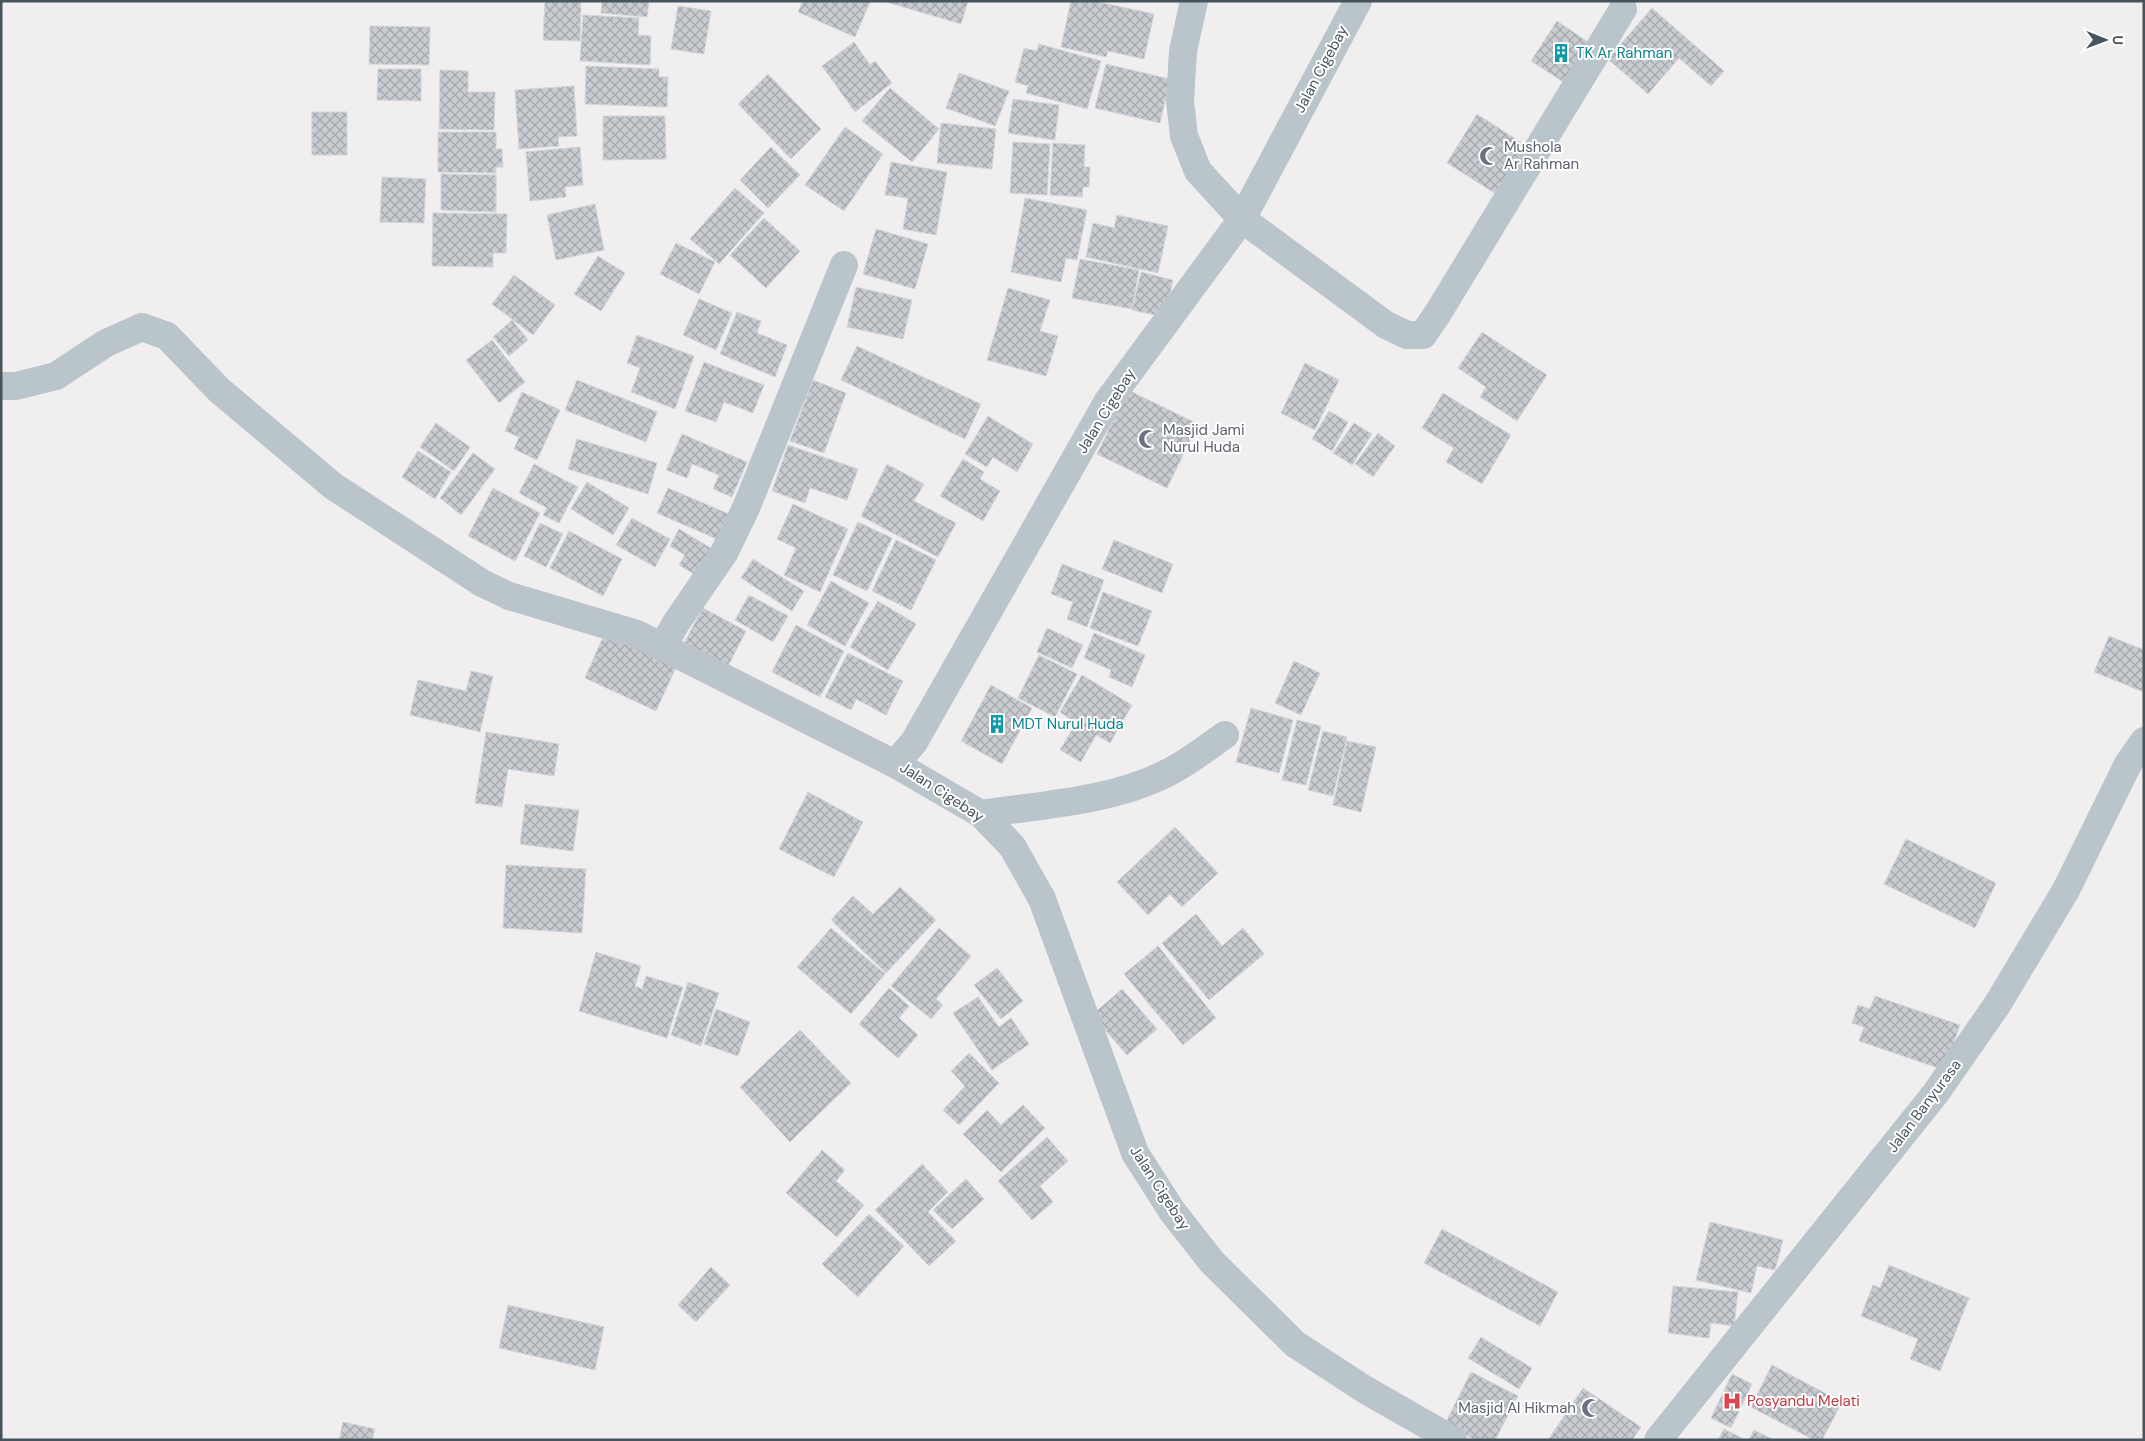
<svg xmlns="http://www.w3.org/2000/svg" width="2145" height="1441" font-family="'DM Sans',sans-serif">
  <style>
    .building { fill: url(#building-cross-hatch); stroke: #d2d5da }
    .lines { fill: none; stroke-linecap: round; stroke-linejoin: round }
    .minor { stroke: #bac4cb; stroke-width: 28 }
    .labels { text-anchor: middle; stroke-width: 4; stroke-linejoin: round; paint-order: stroke }
    .culture-label { font-size: 15px; fill: #0d838f; stroke: #fff; text-anchor: start }
    .street-label { font-size: 15px; fill: #47545b; stroke: #fff }
    .worship-label { font-size: 15px; fill: #5b616d; stroke: #fff; text-anchor: start }
    .health-label { font-size: 15px; fill: #be3a42; stroke: #fff; text-anchor: start }
  </style>
  <defs>
    <pattern id="building-cross-hatch" width="8" height="8" patternUnits="userSpaceOnUse" patternTransform="scale(1.25)"><rect width="8" height="8" fill="#c8ccd1"/><path d="M0 0l8 8M0 8l8-8" fill="none" stroke="#a4a8ad"/></pattern>
  </defs>
  <rect width="100%" height="100%" fill="#f1eeef"/>
  <g class="building">
    <path d="M545,1h36l-1,40 -37,-1z"/>
    <path d="M602,1h47l-2,16 -46,-4z"/>
    <path d="M803,1h66l1,1 -15,35 -57,-25z"/>
    <path d="M883,1h85l-7,23z"/>
    <path d="M1071,1h23l60,13 -10,45 -36,-8 -2,6 -45,-10z"/>
    <path d="M678,6l33,5 -7,43 -33,-5z"/>
    <path d="M1652,8l72,63 -13,15 -32,-28 -31,36 -40,-35z"/>
    <path d="M583,15l56,3 -1,17 13,1 -1,29 -70,-4z"/>
    <path d="M1557,21l34,23 -26,39 -34,-22z"/>
    <path d="M370,26l60,1 -1,38 -60,-1z"/>
    <path d="M854,42l16,23 5,-4 17,22 -37,29 -33,-46z"/>
    <path d="M1039,44l62,17 -14,48 -61,-16 2,-7 -13,-4 9,-34 13,3z"/>
    <path d="M1106,64l64,15 -10,44 -65,-15z"/>
    <path d="M586,66l73,3v8h9l-1,30 -82,-3z"/>
    <path d="M378,69h43v32l-44,-1z"/>
    <path d="M440,70l28,1v21h27l-1,38 -55,-1z"/>
    <path d="M959,73l50,18 -14,35 -49,-18z"/>
    <path d="M768,74l53,55 -30,30 -53,-55z"/>
    <path d="M574,86l3,50 -19,1 1,9 -40,3 -4,-59z"/>
    <path d="M890,88l49,41 -27,33 -50,-41z"/>
    <path d="M1013,99l46,6 -4,35 -47,-7z"/>
    <rect x="312" y="112" width="35" height="43"/>
    <path d="M1477,114l54,35 -30,48 -54,-34z"/>
    <path d="M603,116h62l1,43 -63,1z"/>
    <path d="M941,123l55,6 -4,40 -55,-6z"/>
    <path d="M845,127l38,27 -39,57 -39,-26z"/>
    <path d="M438,132h58v17h6l1,18h-7v6l-58,-1z"/>
    <path d="M1013,142l37,2 -3,51 -37,-2z"/>
    <path d="M1053,143l32,2 -1,22h6l-1,20h-6l-1,10 -32,-2z"/>
    <path d="M580,147l3,38 -18,2 1,10 -36,4 -4,-49z"/>
    <path d="M771,147l29,28 -32,33 -28,-28z"/>
    <path d="M891,162l56,10 -11,63 -33,-6 5,-31 -23,-3z"/>
    <path d="M441,174l55,1v37l-55,-2z"/>
    <path d="M382,177l44,2 -2,44 -44,-1z"/>
    <path d="M735,188l29,25 -45,51 -29,-25z"/>
    <path d="M1025,198l62,12 -10,50 -11,-2 -5,24 -50,-10z"/>
    <path d="M595,204l9,46 -48,10 -9,-45z"/>
    <path d="M433,213l74,1 -1,39h-13v14l-61,-1z"/>
    <path d="M1117,215l51,11 -10,47 -72,-16 7,-34 21,5z"/>
    <path d="M764,218l36,33 -34,37 -36,-33z"/>
    <path d="M876,229l52,15 -13,45 -52,-15z"/>
    <path d="M676,243l39,19 -16,32 -39,-20z"/>
    <path d="M598,256l27,17 -24,38 -27,-17z"/>
    <path d="M1080,259l59,11 -7,39 -60,-11z"/>
    <path d="M1141,272l32,8 -8,37 -33,-7z"/>
    <path d="M514,275l41,30 -22,30 -41,-31z"/>
    <path d="M856,287l56,13 -9,39 -56,-12z"/>
    <path d="M1008,288l42,12 -10,31 18,5 -12,40 -59,-16z"/>
    <path d="M699,299l33,14 -16,37 -33,-15z"/>
    <path d="M737,312l24,9 -4,12 30,12 -12,32 -55,-23z"/>
    <path d="M512,320l16,20 -19,16 -16,-19z"/>
    <path d="M1482,332l65,43 -30,46 -37,-24 6,-10 -28,-19z"/>
    <path d="M637,335l57,21 -19,53 -44,-17 9,-24 -13,-5z"/>
    <path d="M492,340l33,42 -26,21 -33,-43z"/>
    <path d="M857,346l124,58 -16,35 -124,-59z"/>
    <path d="M704,362l60,23 -11,28 -29,-11 -8,20 -31,-11z"/>
    <path d="M1305,363l34,17 -24,50 -34,-17z"/>
    <path d="M577,380l80,32 -11,30 -81,-32z"/>
    <path d="M813,380l33,13 -22,60 -34,-12z"/>
    <path d="M1128,390l70,34 -31,64 -70,-34z"/>
    <path d="M522,392l38,18 -23,50 -23,-11 5,-12 -14,-6z"/>
    <path d="M1443,393l68,42 -29,49 -36,-22 8,-14 -32,-20z"/>
    <path d="M1329,411l19,11 -16,29 -20,-12z"/>
    <path d="M988,416l45,28 -16,28 -24,-15 -6,10 -22,-13z"/>
    <path d="M436,423l34,24 -16,24 -34,-24z"/>
    <path d="M1354,423l18,11 -20,31 -19,-12z"/>
    <path d="M1378,433l17,13 -22,31 -18,-13z"/>
    <path d="M682,434l65,28 -15,35 -19,-8 6,-14 -27,-11 -5,14 -21,-8z"/>
    <path d="M577,439l80,24 -9,31 -80,-25z"/>
    <path d="M788,445l70,24 -11,31 -37,-12 -5,15 -33,-12z"/>
    <path d="M418,451l33,21 -16,27 -33,-22z"/>
    <path d="M473,453l22,16 -34,46 -21,-17z"/>
    <path d="M963,459l21,13 -4,7 20,12 -17,30 -43,-25z"/>
    <path d="M534,464l44,23 -19,36 -16,-8 4,-7 -28,-15z"/>
    <path d="M887,464l37,20 -10,17 42,22 -18,34 -77,-41z"/>
    <path d="M587,482l42,26 -16,27 -42,-26z"/>
    <path d="M493,488l47,25 -25,48 -47,-25z"/>
    <path d="M668,488l61,26 -10,26 -62,-27z"/>
    <path d="M793,504l55,25 -28,63 -36,-17 12,-27 -19,-9z"/>
    <path d="M632,518l38,21 -15,28 -39,-22z"/>
    <path d="M858,522l34,16 -25,53 -34,-16z"/>
    <path d="M540,523l23,11 -17,33 -22,-11z"/>
    <path d="M679,529l35,21 -15,27 -20,-12 6,-10 -15,-9z"/>
    <path d="M569,531l53,28 -19,37 -53,-28z"/>
    <path d="M896,540l40,20 -25,50 -39,-19z"/>
    <path d="M1114,540l59,24 -11,29 -60,-24z"/>
    <path d="M753,559l51,32 -12,20 -51,-33z"/>
    <path d="M1062,564l42,16 -17,47 -20,-8 6,-17 -22,-8z"/>
    <path d="M831,581l38,22 -24,43 -38,-21z"/>
    <path d="M1103,592l49,19 -14,35 -48,-18z"/>
    <path d="M749,595l39,21 -15,26 -38,-22z"/>
    <path d="M878,601l38,23 -28,46 -38,-23z"/>
    <path d="M703,608l43,23 -19,37 -44,-23z"/>
    <path d="M796,625l48,26 -24,46 -48,-25z"/>
    <path d="M1047,628l36,17 -11,23 -35,-16z"/>
    <path d="M606,630l72,33 -22,48 -71,-33z"/>
    <path d="M1094,633l51,22 -13,32 -23,-10 2,-7 -27,-12z"/>
    <path d="M2109,636l35,14v42l-50,-20z"/>
    <path d="M848,653l55,28 -17,34 -30,-16 -5,11 -26,-13z"/>
    <path d="M1039,655l38,19 -22,43 -37,-19z"/>
    <path d="M1294,661l26,12 -19,42 -26,-12z"/>
    <path d="M471,671l22,5 -13,56 -70,-17 8,-35 48,11z"/>
    <path d="M1082,675l50,30 -22,38 -14,-8 -15,27 -21,-12 16,-27 -16,-11z"/>
    <path d="M991,685l41,23 -30,56 -41,-23z"/>
    <path d="M1251,708l42,12 -14,53 -43,-11z"/>
    <path d="M1297,720l24,6 -15,59 -24,-5z"/>
    <path d="M1323,731l24,6 -14,59 -25,-6z"/>
    <path d="M486,732l73,12 -5,32 -46,-7 -6,38 -27,-4z"/>
    <path d="M1347,741l29,6 -15,65 -28,-7z"/>
    <path d="M808,792l55,30 -29,55 -55,-28z"/>
    <path d="M525,804l54,6 -6,41 -53,-7z"/>
    <path d="M1175,827l43,46 -36,34 -12,-13 -22,21 -31,-33z"/>
    <path d="M1906,839l90,44 -21,45 -91,-44z"/>
    <path d="M506,865l80,4 -4,64 -79,-5z"/>
    <path d="M900,887l36,33 -50,53 -55,-53 22,-24 20,18z"/>
    <path d="M1196,914l26,32 21,-18 21,26 -55,46 -47,-57z"/>
    <path d="M831,928l54,46 -34,40 -54,-47z"/>
    <path d="M939,928l32,28 -35,43 7,6 -12,14 -40,-33z"/>
    <path d="M1158,946l58,72 -33,27 -59,-71z"/>
    <path d="M596,952l45,14 -6,20 7,3 4,-13 37,11 -16,51 -88,-27z"/>
    <path d="M997,968l26,33 -22,18 -27,-34z"/>
    <path d="M688,982l31,11 -18,53 -30,-11z"/>
    <path d="M889,988l20,18 -10,12 19,17 -20,23 -39,-34z"/>
    <path d="M1122,989l35,40 -30,26 -35,-40z"/>
    <path d="M1875,996l85,29 -16,45 -85,-29 5,-14 -12,-4 6,-18 12,4z"/>
    <path d="M978,997l21,30 12,-9 18,26 -37,26 -39,-57z"/>
    <path d="M716,1009l34,13 -12,34 -34,-12z"/>
    <path d="M800,1030l51,53 -61,59 -50,-55z"/>
    <path d="M969,1053l30,30 -40,42 -16,-15 22,-24 -14,-15z"/>
    <path d="M1023,1105l22,23 -44,44 -38,-38 24,-24 14,15z"/>
    <path d="M1047,1137l21,24 -28,25 13,16 -21,18 -34,-39z"/>
    <path d="M822,1150l23,20 -9,11 28,24 -27,32 -51,-44z"/>
    <path d="M922,1164l26,28 -20,20 28,29 -27,25 -54,-56z"/>
    <path d="M966,1179l18,20 -32,30 -19,-19z"/>
    <path d="M869,1214l35,32 -46,51 -36,-33z"/>
    <path d="M1710,1222l73,18 -8,30 -18,-4 -6,27 -55,-13z"/>
    <path d="M1442,1229l116,63 -18,34 -116,-63z"/>
    <path d="M1889,1265l80,33 -29,73 -30,-12 8,-20 -57,-23 12,-31 7,3z"/>
    <path d="M711,1267l19,18 -34,37 -18,-17z"/>
    <path d="M1673,1286l65,6 -4,34 -23,-3 -2,15 -41,-5z"/>
    <path d="M508,1305l96,22 -9,43 -96,-22z"/>
    <path d="M1481,1337l51,31 -13,21 -51,-31z"/>
    <path d="M1772,1365l70,37 -20,38h-8l-63,-33z"/>
    <path d="M1471,1372l47,24 -23,44h-20l-30,-16z"/>
    <path d="M1732,1374l20,10 -21,44 -20,-10z"/>
    <path d="M1583,1388l58,39 -9,13h-84z"/>
    <path d="M343,1422l32,7 -3,11h-33z"/>
    <path d="M1724,1429l18,9 -1,2h-23z"/>
    <path d="M1754,1430l20,10h-25z"/>
  </g>
  <g class="lines">
    <g class="minor">
      <path d="M1194,1l-11,50 -3,50 4,35 14,35 44,48 144,106 21,10h16l15,-22 185,-304"/>
      <path d="M1358,1l-116,218 -134,182 -194,341 -19,22 86,50 31,32 30,53 93,254 37,58 40,51 83,82 69,45 89,51"/>
      <path d="M1,386h15l40,-10 50,-33 36,-16 25,9 52,54 114,96 149,97 27,13 128,38 258,130"/>
      <path d="M663,646l13,-23 48,-70 22,-45 98,-243"/>
      <path d="M981,814c60,-9 132,-13 186,-41 21,-10 39,-25 58,-38"/>
      <path d="M1658,1440l277,-346 62,-89 69,-115 62,-126 16,-23"/>
    </g>
  </g>
  <defs>
    <g id="building-bare" transform="scale(1.5)"><path d="M-4-6H4V6H1V3H-1V6H-4ZM-2.5-4.3h1.7v1.8h-1.7ZM.8-4.3h1.7v1.8H.8ZM-2.5-1h1.7V.8h-1.7ZM.8-1h1.7V.8H.8Z" fill="#0f9aa8" stroke="#fff" stroke-width="2.5" paint-order="stroke"/></g>
    <g id="mosque-bare" transform="scale(1.5)"><path d="M3.5-4.9A6 6 0 1 0 3.5 4.9A5 5 0 1 1 3.5-4.9Z" fill="#6b7280" stroke="#fff" stroke-width="2.5" paint-order="stroke"/></g>
    <g id="hospital-bare" transform="scale(1.5)"><path d="M-5-5h3v3.5h4V-5h3V5h-3V1.5h-4V5h-3Z" fill="#e0444e" stroke="#fff" stroke-width="2.5" paint-order="stroke"/></g>
  </defs>
  <g fill-rule="evenodd">
    <use href="#building-bare" x="1561" y="53"/>
    <use href="#mosque-bare" x="1489" y="156"/>
    <use href="#mosque-bare" x="1148" y="439"/>
    <use href="#building-bare" x="997" y="724"/>
    <use href="#hospital-bare" x="1732" y="1401"/>
    <use href="#mosque-bare" x="1591" y="1408"/>
  </g>
  <g class="labels">
    <g class="culture-label">
      <text x="1576" y="58">TK Ar Rahman</text>
      <text x="1012" y="729">MDT Nurul Huda</text>
    </g>
    <g class="street-label">
      <text transform="translate(1321 69) rotate(-62)" y="5">Jalan Cigebay</text>
      <text transform="translate(1106 411) rotate(-58)" y="5">Jalan Cigebay</text>
      <text transform="translate(942 792) rotate(33)" y="5">Jalan Cigebay</text>
      <text transform="translate(1924 1106) rotate(-53)" y="5">Jalan Banyurasa</text>
      <text transform="translate(1160 1188) rotate(57)" y="5">Jalan Cigebay</text>
    </g>
    <g class="worship-label">
      <text x="1504" y="152">Mushola<tspan x="1504" dy="17">Ar Rahman</tspan></text>
      <text x="1163" y="435">Masjid Jami<tspan x="1163" dy="17">Nurul Huda</tspan></text>
      <text x="1576" y="1413" text-anchor="end">Masjid Al Hikmah</text>
    </g>
    <g class="health-label">
      <text x="1747" y="1406">Posyandu Melati</text>
    </g>
  </g>
  <rect width="2145" height="1441" fill="none" stroke="#47545b" stroke-width="5"/>
  <g transform="translate(2105 40) rotate(91)" stroke="#ffffff" stroke-width="4" paint-order="stroke">
  <path d="M0-4L9 19L0 12L-9 19Z" fill="#47545b"/>
  <text y="-8" font-size="14" font-weight="bold" text-anchor="middle" fill="#47545b">U</text>
  </g>
</svg>
